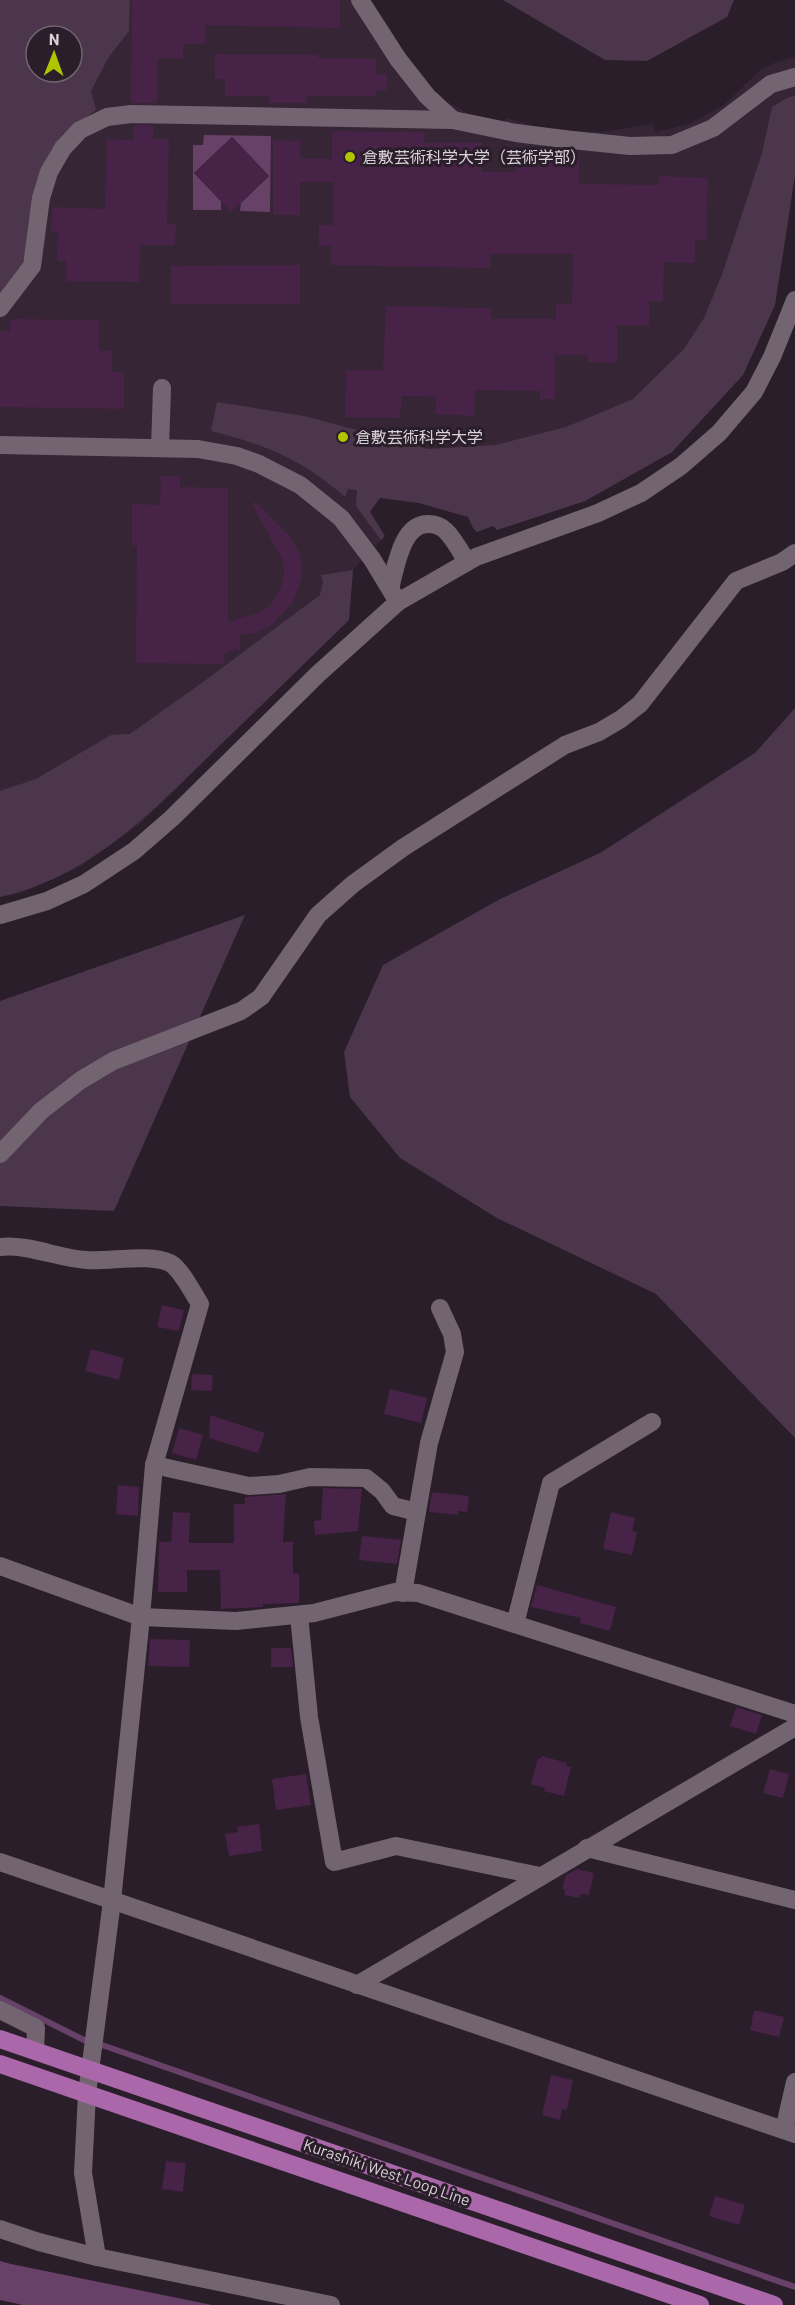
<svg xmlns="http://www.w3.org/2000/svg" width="795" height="2305" font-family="Barlow,'Noto Sans JP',sans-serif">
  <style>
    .built { fill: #362635 }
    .green { fill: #4c364b; fill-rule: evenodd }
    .water { fill: #674167 }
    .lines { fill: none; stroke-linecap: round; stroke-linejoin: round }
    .stream { stroke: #674167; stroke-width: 6 }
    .building { fill: #472347 }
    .minor { stroke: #726571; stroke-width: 18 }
    .major { stroke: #aa68aa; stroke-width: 18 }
    .poi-dot { fill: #b0c500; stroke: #291e29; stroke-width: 2 }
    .labels { text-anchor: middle; stroke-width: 6; stroke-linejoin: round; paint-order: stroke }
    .poi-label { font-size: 16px; fill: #dad2d9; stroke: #291e29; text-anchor: start }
    .street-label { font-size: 16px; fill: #dad2d9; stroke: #291e29 }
  </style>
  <rect width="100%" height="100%" fill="#291e29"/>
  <path class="built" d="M130,0h240l29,49 42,50 28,15 36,8 1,-4 43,12 55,2 48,-8 4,8 33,-8 35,-19 35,-34 17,-9 19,-5v118l-5,35 -15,95 -32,70 -71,77 -87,49 -88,29 -4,-4 -16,6 -4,-4 -5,-11 -49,-14 -40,-5 -9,14 15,24 -32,34 -4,50 -209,204 -62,44 -57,25 -21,4v-598l29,-62 6,-51 15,-34 13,-18 20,-15 8,-28 18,-34 20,-26z"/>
  <g class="green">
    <path d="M0,0h130l-1,31 -20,26 -18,34 5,19 -33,24 -13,18 -15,34 -6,51 -6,27 -23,35zM36,36h36v36h-36z"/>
    <path d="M503,0h231l-7,17 -80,44 -42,-1z"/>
    <path d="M795,96v79l-20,130 -32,70 -71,77 -87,49 -88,29 -4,-4 -16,6 -4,-4 -5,-11 -49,-14 -39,-5 -10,14 15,24 -4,4 -25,-34 1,-16 -9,-1 -3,8c-43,-38 -79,-52 -134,-66l6,-29 87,14 124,33 67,-4 71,-18 67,-28 51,-50 20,-31 19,-46 39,-119 10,-46 17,-10z"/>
    <path d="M353,570l-4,50c-43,42 -85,83 -128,124 -64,63 -129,133 -221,153v-106l36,-12 75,-44 19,-1 73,-52 117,-87 3,-14 -2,-6z"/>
    <path d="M795,708v730l-139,-144 -159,-76 -97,-60 -50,-61 -6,-45 39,-87 117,-66 100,-46 155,-100z"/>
    <path d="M245,915l-131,296 -114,-5v-205z"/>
  </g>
  <g class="water">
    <path d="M204,135l67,1 -1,76 -30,-1 1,-8 28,-27 -37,-39 -38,36 27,28v9h-28v-65h10z"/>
    <path d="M0,2261l11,3 201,41h-189l-23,-5z"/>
  </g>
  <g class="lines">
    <path class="stream" d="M0,1998l84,42 18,5 693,242"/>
  </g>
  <g class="building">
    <path d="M132,0h208v28l-135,-3v19h-22v14h-25l-1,45h-26z"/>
    <path d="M215,54l103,1v3l58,1v15h11v16h-11v6h-70v7h-37l1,-7h-45v-17h-10z"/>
    <path d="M133,125l21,1 -1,13h16l-2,85h9l-1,21h-35l-1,37 -73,-1v-20h-9l1,-29 -7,-1 1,-24 53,2 2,-70 26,1z"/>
    <path d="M332,131l93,1 -1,11h58v29h33v-13l64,1v24l80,1v-9l49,2 -2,63 -11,-1v23l-31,-1 -1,40 -14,-1v25l-32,-1v38l-29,-1v-7h-33v44h-15v-8l-65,-1 -1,26 -39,-2 1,-17 -34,-1 -2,22 -55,-1 1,-47h37l3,-64 105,2v11h65v-15h16l1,-50h-83v14l-159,-3v-19h-12v-21h15v-43h-34v33h-27v-75l28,1 -1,17 32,1z"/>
    <path d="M232,137l37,39 -38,36 -37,-39z"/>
    <path d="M300,265v39h-129v-38z"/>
    <path d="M10,319l89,1v31h13v21h12v37l-124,-2v-76h10z"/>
    <path d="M161,476h19v11l48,1v134l33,-10 9,-6 11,-18 3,-16 -1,-11 -31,-57 3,-2 35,35 11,19 1,21 -9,25 -20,22 -17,9 -16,2v15h-12v3h-5l1,11 -88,-1 1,-118 -5,1v-42l28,1z"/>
    <path d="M162,1305l22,5 -5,21 -22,-4z"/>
    <path d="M91,1349l33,9 -5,22 -34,-9z"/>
    <path d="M192,1374l21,1 -1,16 -21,-1z"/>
    <path d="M390,1389l37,9 -6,25 -37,-9z"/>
    <path d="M210,1415l55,18 -7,20 -49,-15z"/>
    <path d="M179,1428l24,7 -7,25 -24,-7z"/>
    <path d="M118,1485l21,2 -1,29 -22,-2z"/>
    <path d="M323,1488l39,1 -4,42 -43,4 -1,-14 7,-1z"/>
    <path d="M432,1492l37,4 -2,16 -9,-1v4l-29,-3z"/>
    <path d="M286,1494l-3,48h10v32h6v29l-36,1v3l-42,2 -1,-39h-33v22h-29l1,-50h12l2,-30 17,1 -1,30h45v-39h11v-7z"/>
    <path d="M611,1512l24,6 -3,13 5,1 -5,23 -29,-6z"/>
    <path d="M362,1536l39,4 -4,24 -38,-4z"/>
    <path d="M537,1585l79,22 -6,24 -30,-8 1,-5 -50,-11z"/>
    <path d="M150,1639l40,1 -1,27 -41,-1z"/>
    <path d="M271,1648h20l2,19h-22z"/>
    <path d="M736,1707l26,8 -6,19 -26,-8z"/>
    <path d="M542,1756l25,7 -1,3 5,1 -7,29 -20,-5 1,-3 -14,-4 7,-26 3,1z"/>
    <path d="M770,1769l19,5 -6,24 -20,-5z"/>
    <path d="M306,1774l5,31 -35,5 -4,-31z"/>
    <path d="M259,1824l3,27 -33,5 -4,-22 13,-2 -1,-5z"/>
    <path d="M577,1869l17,4 -5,22 -8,-1 -1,4 -16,-3 1,-5 -3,-1 4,-14z"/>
    <path d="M754,2010l30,7 -5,20 -29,-7z"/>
    <path d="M551,2075l22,5 -6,30 -5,-1 -2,11 -18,-5z"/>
    <path d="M166,2161l20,2 -3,29 -21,-3z"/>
    <path d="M715,2196l30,9 -6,20 -30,-9z"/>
  </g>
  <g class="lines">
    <g class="minor">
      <path d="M360,0l38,59 29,37 26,24"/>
      <path d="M0,308l32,-42 9,-68 8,-26 14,-24 17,-18 27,-13 24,-3 322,6 63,13 56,7 58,6 42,-1 41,-17 58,-44 24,-7"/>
      <path d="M0,445l198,4 39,7 22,8 41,21 41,33 31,41 26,43"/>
      <path d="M160,448l2,-60"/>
      <path d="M390,588c6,-20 11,-64 38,-64 7,0 13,2 18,7 8,8 15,21 21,31"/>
      <path d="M0,915l47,-14 37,-17 50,-33 38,-33 146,-144 80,-72 78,-45 122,-44 43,-20 40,-27 38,-33 35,-41 18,-35 23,-57"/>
      <path d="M0,1154l41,-43 40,-31 32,-19 128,-50 20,-14 57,-82 35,-31 51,-37 161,-102 34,-13 22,-13 19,-15 96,-123 46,-19 13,-9"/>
      <path d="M0,1247c29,-3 57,11 86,13 23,2 64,-7 84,3 11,6 23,30 30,41l-46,161 -13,152 -29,284 -25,193 -4,79 14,84"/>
      <path d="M154,1465l95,21 30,-2 31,-7 56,1 16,13 11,15 24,6"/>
      <path d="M0,1566l141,51 95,4 78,-8 81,-21 23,1 377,121"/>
      <path d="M403,1593l26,-150 26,-91 -3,-18 -12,-26"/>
      <path d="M299,1615l10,102 25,145 62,-16 144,30"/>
      <path d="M515,1624l36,-141 101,-61"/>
      <path d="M587,1848l208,52"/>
      <path d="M0,1862l795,272"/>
      <path d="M357,1985l438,-258"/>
      <path d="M0,2010l36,18 -1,23"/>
      <path d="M784,2130l11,-48"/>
      <path d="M0,2229l39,13 58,15 234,48"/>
    </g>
    <g class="major">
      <path d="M0,2039l774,266"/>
      <path d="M0,2064l700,241"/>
    </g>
  </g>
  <g class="poi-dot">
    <circle cx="350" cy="157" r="6"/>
    <circle cx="343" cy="437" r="6"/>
  </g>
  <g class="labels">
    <g class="poi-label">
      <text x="362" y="163">倉敷芸術科学大学（芸術学部）</text>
      <text x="355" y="443">倉敷芸術科学大学</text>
    </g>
    <g class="street-label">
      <text transform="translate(387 2172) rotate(19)" y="6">Kurashiki West Loop Line</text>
    </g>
  </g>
  <g transform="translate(54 54) rotate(1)"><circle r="28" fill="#291e29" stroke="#70666f" stroke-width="1.5"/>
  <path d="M0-4.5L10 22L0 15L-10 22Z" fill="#b0c500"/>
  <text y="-9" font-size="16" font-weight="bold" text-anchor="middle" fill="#dad2d9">N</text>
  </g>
</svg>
